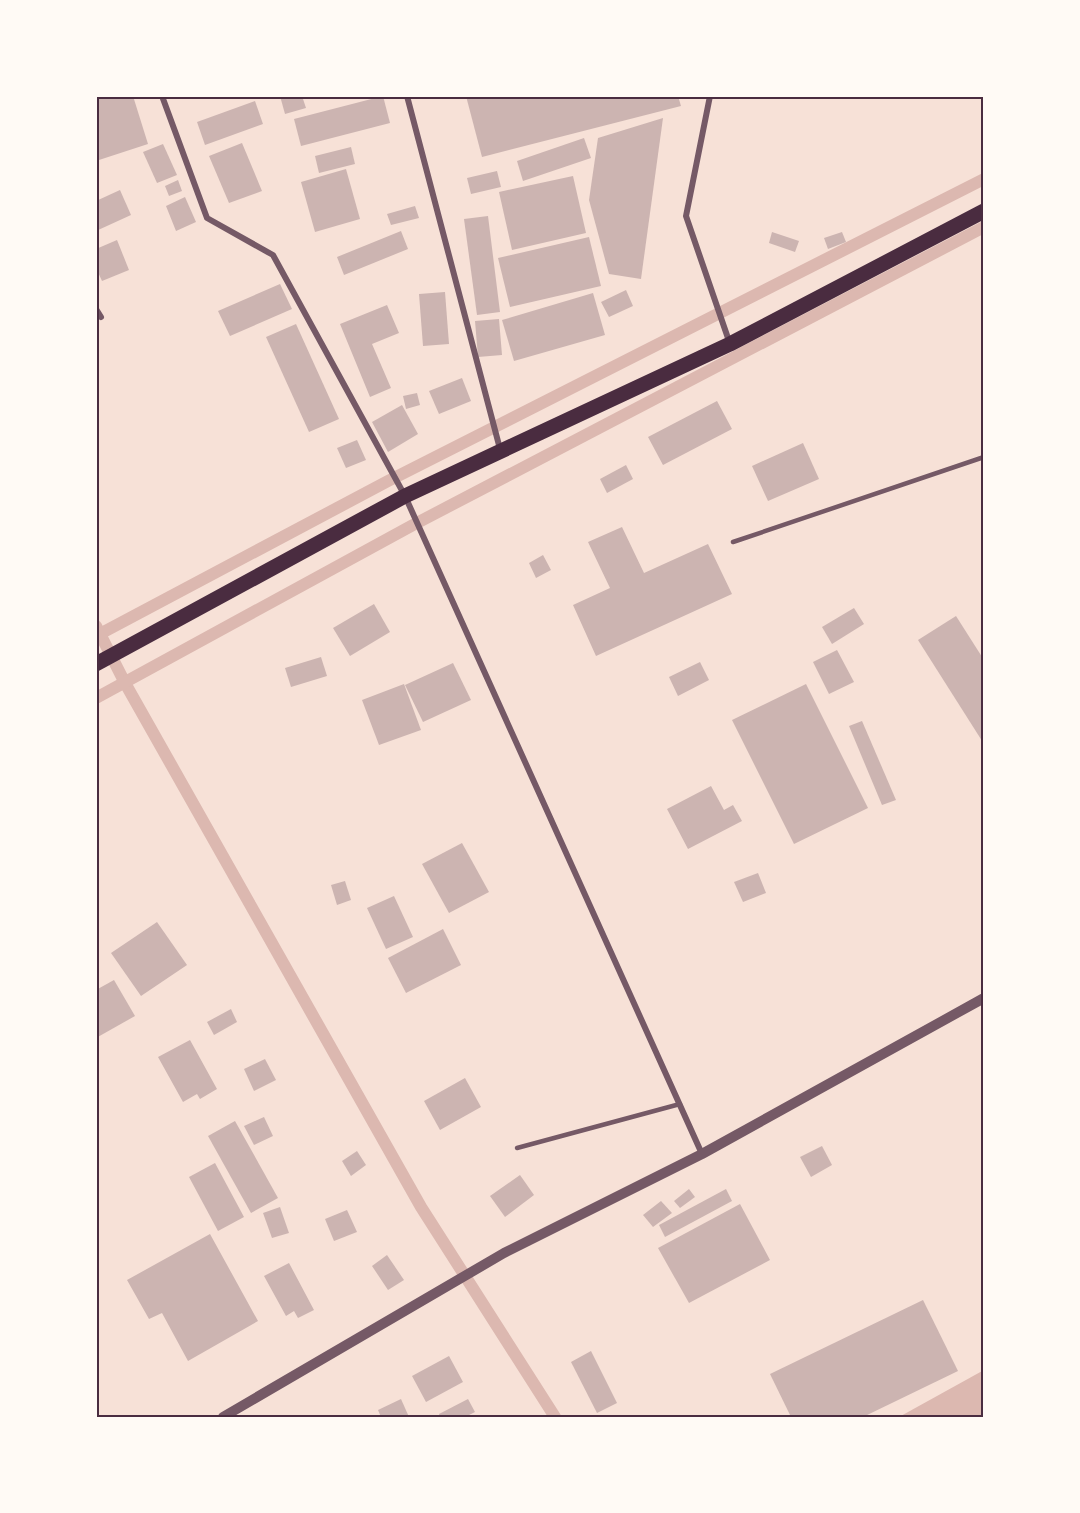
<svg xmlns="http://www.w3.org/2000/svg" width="1080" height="1513" font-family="Roboto,sans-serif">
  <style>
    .water { fill: #dcb8b0 }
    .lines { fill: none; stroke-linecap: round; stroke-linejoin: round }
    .stream { stroke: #dcb8b0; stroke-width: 12 }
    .building { fill: #ccb4b1 }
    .service { stroke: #755966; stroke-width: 4.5 }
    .minor { stroke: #755966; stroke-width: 6 }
    .tertiary { stroke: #755966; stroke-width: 10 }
    .primary { stroke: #4a2c40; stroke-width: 15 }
    .neatline { fill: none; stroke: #4a2c40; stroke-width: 2 }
  </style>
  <rect width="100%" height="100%" fill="#f7e1d7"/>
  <path class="water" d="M984,1370v47h-85z"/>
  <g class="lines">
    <g class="stream">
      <path d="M96,626l29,57 296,524 134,210"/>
      <path d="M96,636l292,-155 596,-302"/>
      <path d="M96,698l317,-173 571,-298"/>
    </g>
  </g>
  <g class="building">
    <path d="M96,96h37l15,48 -49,16 -3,-9z"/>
    <path d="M280,96h22l4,12 -21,6z"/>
    <path d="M383,96l7,27 -89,23 -7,-27z"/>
    <path d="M466,96h212l3,10 -199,51z"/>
    <path d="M255,101l8,23 -58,21 -8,-23z"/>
    <path d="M663,118l-22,161 -32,-5 -20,-74 9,-62z"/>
    <path d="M584,138l7,20 -68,23 -6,-20z"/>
    <path d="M242,143l20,48 -33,12 -20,-47z"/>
    <path d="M163,144l14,31 -20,8 -14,-31z"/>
    <path d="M351,147l4,17 -36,9 -4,-17z"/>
    <path d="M346,169l14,50 -45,13 -14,-50z"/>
    <path d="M497,171l4,16 -30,7 -4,-16z"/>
    <path d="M573,176l13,57 -74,17 -13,-58z"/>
    <path d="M178,180l4,11 -13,5 -4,-10z"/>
    <path d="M120,190l11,25 -35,16v-30z"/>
    <path d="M185,197l11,25 -20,9 -10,-25z"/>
    <path d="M415,206l4,12 -28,7 -4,-11z"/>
    <path d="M488,216l12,96 -23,3 -13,-96z"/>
    <path d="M401,231l7,18 -64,26 -7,-18z"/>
    <path d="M772,232l27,9 -4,11 -26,-9z"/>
    <path d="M842,232l4,10 -18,7 -4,-11z"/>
    <path d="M589,237l12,49 -91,21 -12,-49z"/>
    <path d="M117,240l12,30 -27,11 -6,-13v-19z"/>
    <path d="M280,284l12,25 -62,27 -12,-25z"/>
    <path d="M626,290l7,16 -24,11 -8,-15z"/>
    <path d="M445,292l4,52 -26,2 -4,-52z"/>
    <path d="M593,293l12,42 -91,26 -12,-41z"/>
    <path d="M387,305l12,28 -27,11 19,44 -21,9 -30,-73z"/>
    <path d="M499,319l3,36 -24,2 -3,-36z"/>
    <path d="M296,324l43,95 -30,13 -43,-95z"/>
    <path d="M462,378l9,23 -32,13 -10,-23z"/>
    <path d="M417,393l3,12 -14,4 -3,-13z"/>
    <path d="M717,401l15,28 -69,36 -15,-28z"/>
    <path d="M402,405l16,29 -30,18 -16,-30z"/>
    <path d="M357,440l9,20 -20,8 -9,-20z"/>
    <path d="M803,443l16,36 -51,22 -16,-35z"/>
    <path d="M626,465l7,14 -26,14 -7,-14z"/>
    <path d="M622,527l22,46 64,-29 24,50 -136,62 -23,-51 37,-17 -22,-46z"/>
    <path d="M543,555l8,15 -15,8 -7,-15z"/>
    <path d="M374,604l16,28 -40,24 -17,-28z"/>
    <path d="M854,608l10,16 -32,20 -10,-17z"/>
    <path d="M956,616l28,44v84l-66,-104z"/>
    <path d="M837,650l17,32 -25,12 -16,-32z"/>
    <path d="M321,657l6,19 -36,11 -6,-19z"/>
    <path d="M700,662l9,18 -31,16 -9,-19z"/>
    <path d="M453,663l18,37 -48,22 -18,-37z"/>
    <path d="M404,684l17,46 -42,15 -17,-45z"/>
    <path d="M806,684l62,124 -74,36 -62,-124z"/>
    <path d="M862,721l34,79 -14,5 -33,-79z"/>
    <path d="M711,786l13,24 9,-5 9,16 -54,28 -21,-40z"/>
    <path d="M462,843l27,49 -40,21 -27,-49z"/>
    <path d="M758,873l8,20 -23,9 -9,-20z"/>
    <path d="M345,881l6,19 -14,5 -6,-20z"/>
    <path d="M394,896l19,41 -27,12 -19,-41z"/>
    <path d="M157,922l30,43 -46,31 -30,-43z"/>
    <path d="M443,929l18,36 -55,28 -18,-35z"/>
    <path d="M114,980l21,36 -39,22v-48z"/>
    <path d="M231,1009l6,13 -23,13 -7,-13z"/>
    <path d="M190,1040l27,49 -17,10 -3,-5 -14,8 -25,-45z"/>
    <path d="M265,1059l11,21 -22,11 -10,-22z"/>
    <path d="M465,1078l16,29 -41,23 -16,-29z"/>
    <path d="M264,1117l9,19 -19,9 -10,-19z"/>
    <path d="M235,1121l43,77 -27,15 -43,-77z"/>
    <path d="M822,1146l10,19 -21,12 -11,-20z"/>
    <path d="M357,1151l9,14 -15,11 -9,-15z"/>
    <path d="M215,1163l29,54 -26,14 -29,-54z"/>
    <path d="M520,1175l14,20 -29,22 -15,-21z"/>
    <path d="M689,1189l6,8 -15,11 -6,-7z"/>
    <path d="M726,1189l6,12 -67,36 -6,-12z"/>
    <path d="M661,1201l11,12 -19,14 -10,-12z"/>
    <path d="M740,1204l30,56 -81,43 -31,-55z"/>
    <path d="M280,1207l9,26 -17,5 -9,-25z"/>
    <path d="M347,1210l10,22 -23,9 -9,-22z"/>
    <path d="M210,1234l48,87 -70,40 -26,-48 -13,6 -22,-39z"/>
    <path d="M387,1255l17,25 -16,10 -16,-24z"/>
    <path d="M289,1263l25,47 -16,8 -4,-7 -8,5 -22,-40z"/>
    <path d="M923,1300l35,71 -95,46h-72l-21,-43z"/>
    <path d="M591,1351l26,52 -20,10 -26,-51z"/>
    <path d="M449,1356l14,26 -37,20 -14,-26z"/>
    <path d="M401,1399l8,18h-28l-3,-7z"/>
    <path d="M468,1399l7,13 -10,5h-25l-1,-3z"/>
  </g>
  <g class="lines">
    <g class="service">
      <path d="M733,542l251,-85"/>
      <path d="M517,1148l163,-44"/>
    </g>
    <g class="minor">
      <path d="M162,96l45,122 66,37 132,241 297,658"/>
      <path d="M407,96l93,353"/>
      <path d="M710,96l-24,120 44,128"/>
      <path d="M96,309l5,8"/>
    </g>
    <path class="tertiary" d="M223,1417l281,-164 198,-99 282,-156"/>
    <path class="primary" d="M96,664l309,-168 325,-152 254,-133"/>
  </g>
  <rect width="1080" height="1513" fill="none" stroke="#fffaf5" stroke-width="195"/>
  <rect x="98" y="98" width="884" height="1318" class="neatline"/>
</svg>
